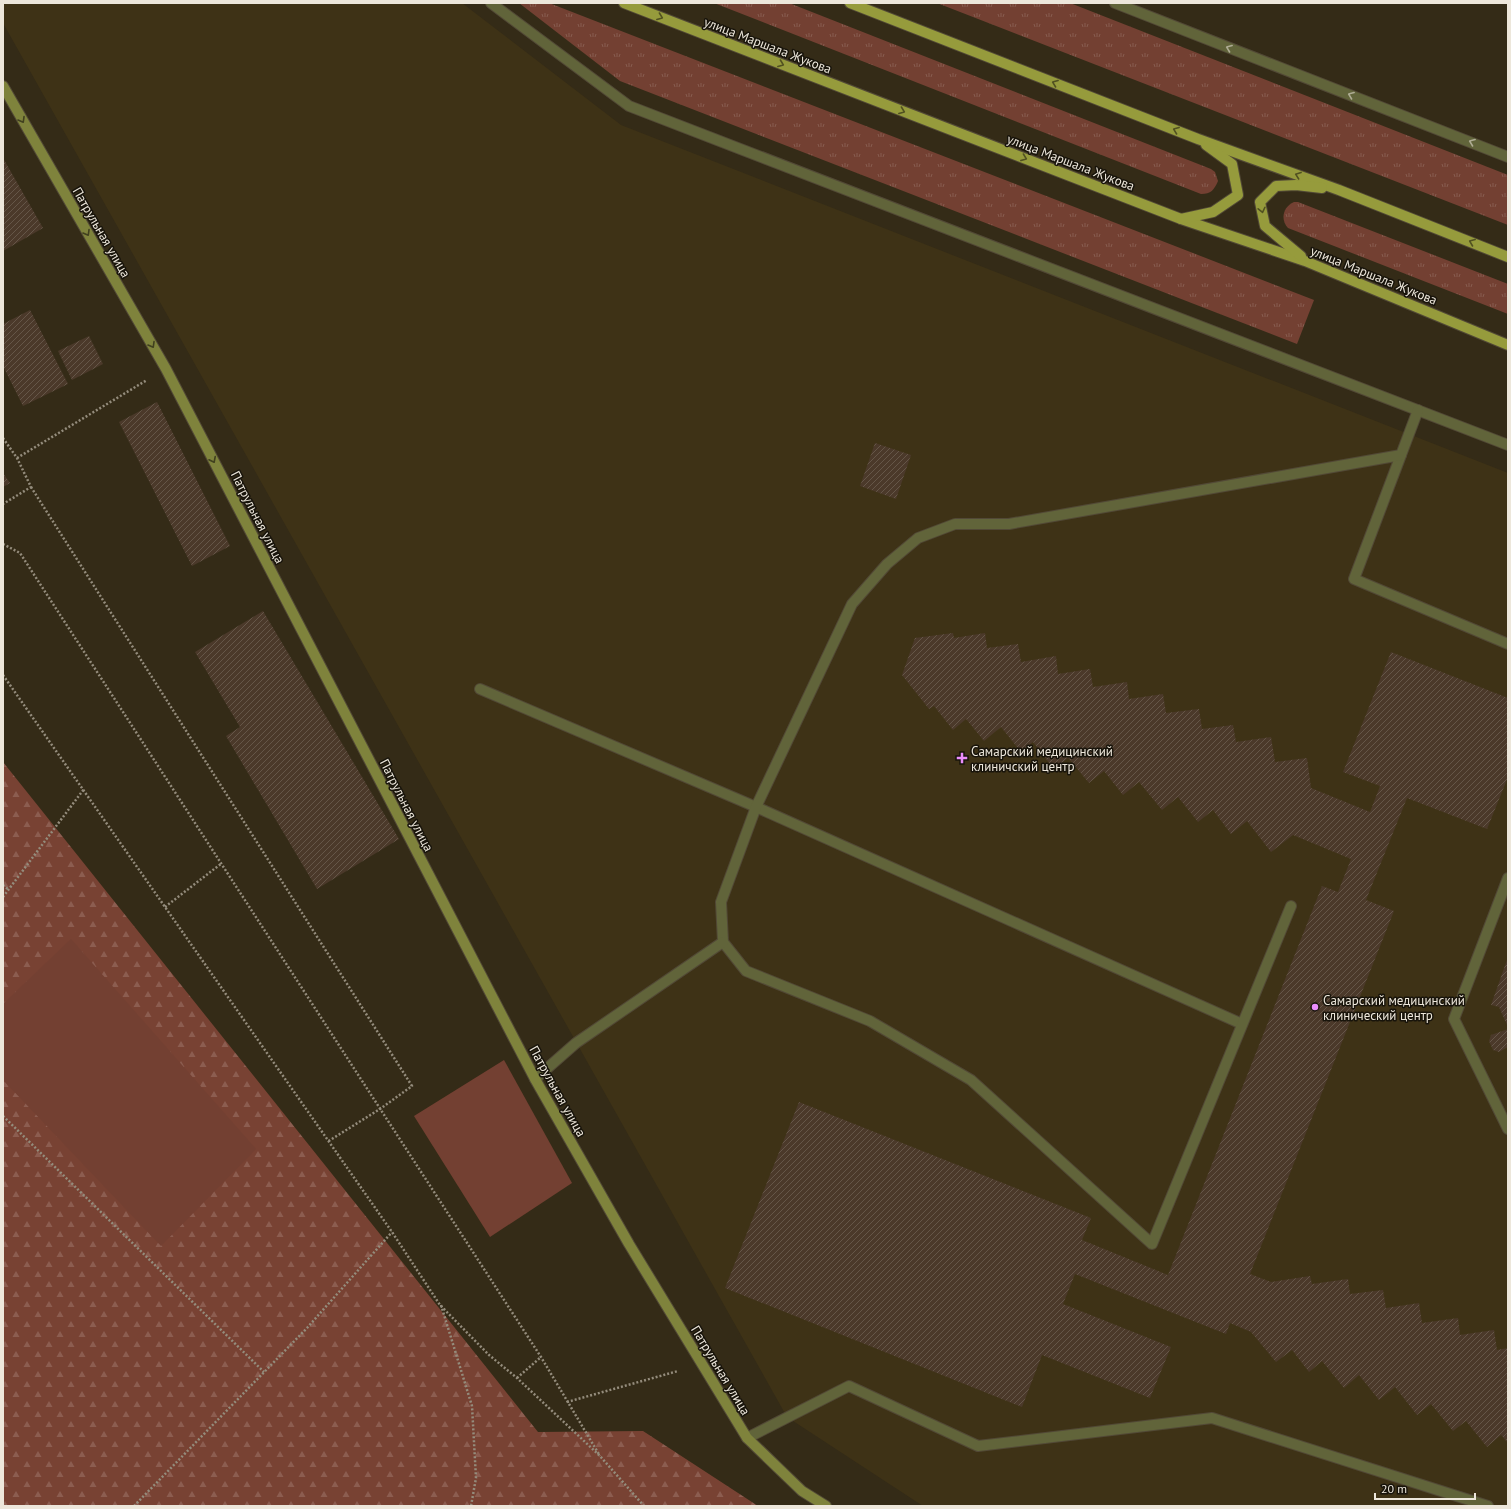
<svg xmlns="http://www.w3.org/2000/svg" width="1511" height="1509" font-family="'PT Sans',sans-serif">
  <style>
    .built { fill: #3e3216 }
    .grass { fill: url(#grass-tufts) }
    .forest { fill: url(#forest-firs) }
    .garden { fill: #734032 }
    .building { fill: url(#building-hatch) }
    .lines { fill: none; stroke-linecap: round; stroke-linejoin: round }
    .lane-casing { stroke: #524936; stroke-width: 12 }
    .secondary-casing { stroke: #524936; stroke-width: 12 }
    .primary-casing { stroke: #524936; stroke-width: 12 }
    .path { stroke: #948c7c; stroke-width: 2.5; stroke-dasharray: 2 2; stroke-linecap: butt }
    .lane { stroke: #61643a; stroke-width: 10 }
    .secondary { stroke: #7f833c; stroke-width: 10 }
    .primary { stroke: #969b3c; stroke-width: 10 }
    .oneway { stroke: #515121 }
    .oneway2 { stroke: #aeac93 }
    .oneway3 { stroke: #41401f }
    .poi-dot { fill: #eb8dfc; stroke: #18140b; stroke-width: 1.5 }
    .labels { text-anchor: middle; stroke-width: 3; stroke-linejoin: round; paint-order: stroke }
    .street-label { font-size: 13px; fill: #ede7db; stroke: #18140b }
    .poi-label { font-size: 13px; fill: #ede7db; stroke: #18140b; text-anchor: start }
  </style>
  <defs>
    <pattern id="grass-tufts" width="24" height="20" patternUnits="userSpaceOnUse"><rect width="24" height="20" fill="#734032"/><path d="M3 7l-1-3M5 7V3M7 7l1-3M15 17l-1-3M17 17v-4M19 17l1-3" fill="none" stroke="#875c4f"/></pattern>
    <pattern id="forest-firs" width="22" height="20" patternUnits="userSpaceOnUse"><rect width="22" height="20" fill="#784233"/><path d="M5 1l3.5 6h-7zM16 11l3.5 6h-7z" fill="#8c5d50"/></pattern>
    <pattern id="building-hatch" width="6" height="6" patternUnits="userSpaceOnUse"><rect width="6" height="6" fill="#4b392a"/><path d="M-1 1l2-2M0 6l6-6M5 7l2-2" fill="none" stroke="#655648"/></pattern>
  </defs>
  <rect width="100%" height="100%" fill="#342b17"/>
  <path class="built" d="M3,3h459l159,122 887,348v1033h-585l-136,-89 -784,-1394z"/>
  <g class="grass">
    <path d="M519,3h30l765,297 -17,44 -677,-263z"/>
    <path d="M714,3h75l422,166 4,3 3,9c-4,9 -7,13 -17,13z"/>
    <path d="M937,3h133l438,172v50z"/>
    <path d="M1294,202h4l210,82v30l-220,-86c-8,-9 -5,-21 6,-26z"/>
  </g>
  <path class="forest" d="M3,762l535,670 105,-1 115,75h-755z"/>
  <g class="garden">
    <path d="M71,939l185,210 -95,97 -158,-166v-76z"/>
    <path d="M504,1060l68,123 -82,54 -76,-121z"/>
  </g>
  <g class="building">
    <path d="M3,158l40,70 -40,23z"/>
    <path d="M30,310l38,74 -45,22 -20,-40v-42z"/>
    <path d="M89,336l14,28 -31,16 -14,-29z"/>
    <path d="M157,402l73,144 -38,20 -73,-144z"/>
    <path d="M875,443l36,12 -15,44 -36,-13z"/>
    <path d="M3,473l7,10 -7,4z"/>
    <path d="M263,611l136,228 -82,50 -91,-153 14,-9 -45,-75z"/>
    <path d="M953,633l1,5 31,-5 2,15 31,-4 3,18 35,-6 2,18 32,-5 3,18 34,-5 2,17 34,-5 3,19 33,-4 3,20 31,-4 3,17 35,-5 4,25 32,-4 4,30 59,24 10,-26 -37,-14 48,-120 117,46v79l-21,52 -80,-31 -41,102 28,11 -144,363 21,8 39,-6 2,8 36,-5 2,15 33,-4 3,18 33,-5 3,20 36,-5 2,17 34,-5 3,20 11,-2v95l-7,-8 -14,12 -21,-26 -13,10 -22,-27 -14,11 -22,-28 -16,13 -20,-25 -15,13 -22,-27 -13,11 -17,-22 -16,12 -25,-30 -21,-9 -4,11 -151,-60 -12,30 108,43 -21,51 -108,-43 -20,52 -297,-119 74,-186 292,116 -9,22 86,35 154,-389 16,6 13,-33 -58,-24 -22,17 -24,-31 -16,13 -18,-24 -15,12 -20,-25 -16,13 -23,-28 -16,13 -19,-24 -15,12 -21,-25 -14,11 -21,-27 -12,10 -20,-25 -17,14 -18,-22 -13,11 -19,-24 -5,3 -27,-34 13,-37z"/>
    <path d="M1508,957v70l-9,-20 -8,-2z"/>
    <path d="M1508,1029v18l-9,5 -6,-2 -4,-9 2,-6z"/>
  </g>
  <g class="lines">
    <g class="lane-casing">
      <g id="lane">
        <path d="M491,3l138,103 879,339"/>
        <path d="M1115,3l393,154"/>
        <path d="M1401,455l-47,124 154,65"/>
        <path d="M480,689l276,118 486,217"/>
        <path d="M1508,878l-54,141 54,110"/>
        <path d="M1291,906l-139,338 -181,-164 -101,-59 -124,-50 -23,-29 -2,-40 35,-95 96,-203 35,-40 31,-26 37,-14h54l392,-69 17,-45"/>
        <path d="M535,1079l41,-36 147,-101"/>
        <path d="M747,1438l102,-52 129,60 234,-28 276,88"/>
      </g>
    </g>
    <g class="secondary-casing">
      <path id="secondary" d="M3,86l163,283 369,710 94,165 118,194 55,53 24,15"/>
    </g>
    <g class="primary-casing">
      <g id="primary">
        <path d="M624,3l557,216 124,42 203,84"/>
        <path d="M850,3l348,136 141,51 169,67"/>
        <path d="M1181,219l32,-7 25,-17 -6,-31 -26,-19"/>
        <path d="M1301,256l-36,-30 -5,-24 16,-16 20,-1 26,3"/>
      </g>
    </g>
    <g class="path">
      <path d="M3,438l14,20 14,29 -28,17"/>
      <path d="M17,458l130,-78"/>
      <path d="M31,487l381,599 -32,23 -53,33"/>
      <path d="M3,544l17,9 521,804 59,99"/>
      <path d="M3,675l389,557 48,73 49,50 28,23 83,78 44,50"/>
      <path d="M3,885l6,5"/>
      <path d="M3,897l81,-108"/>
      <path d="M165,907l57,-44"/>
      <path d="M3,1116l261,256"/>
      <path d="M441,1305l31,101 4,72 -5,28"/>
      <path d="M517,1378l24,-21"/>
      <path d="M567,1402l111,-31"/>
      <path d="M134,1506l173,-178 85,-96"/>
    </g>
    <use href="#lane" class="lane"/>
    <use href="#secondary" class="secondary"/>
    <use href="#primary" class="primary"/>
  </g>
  <defs><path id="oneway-chevron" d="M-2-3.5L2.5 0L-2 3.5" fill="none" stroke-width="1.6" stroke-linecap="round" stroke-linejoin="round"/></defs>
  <g class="oneway">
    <use href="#oneway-chevron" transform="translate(660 17) rotate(21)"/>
    <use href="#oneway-chevron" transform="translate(781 64) rotate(21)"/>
    <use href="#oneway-chevron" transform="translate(1055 83) rotate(-159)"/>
    <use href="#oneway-chevron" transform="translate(902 111) rotate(21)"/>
    <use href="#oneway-chevron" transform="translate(1176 130) rotate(-159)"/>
    <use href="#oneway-chevron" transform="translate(1024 158) rotate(21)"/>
    <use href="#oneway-chevron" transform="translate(1298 175) rotate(-160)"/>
    <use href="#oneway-chevron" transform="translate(1262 210) rotate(77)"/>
    <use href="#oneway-chevron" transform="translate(1472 242) rotate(-158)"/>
  </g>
  <g class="oneway2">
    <use href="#oneway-chevron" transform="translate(1229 48) rotate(-159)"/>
    <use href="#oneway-chevron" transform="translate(1351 95) rotate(-159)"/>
    <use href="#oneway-chevron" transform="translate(1472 142) rotate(-159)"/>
  </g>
  <g class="oneway3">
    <use href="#oneway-chevron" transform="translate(22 120) rotate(60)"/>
    <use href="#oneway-chevron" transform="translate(87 233) rotate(60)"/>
    <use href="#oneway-chevron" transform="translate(152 345) rotate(60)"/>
    <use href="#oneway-chevron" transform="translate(213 460) rotate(63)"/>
  </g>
  <g class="poi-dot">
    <path d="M960 752h4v4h4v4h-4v4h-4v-4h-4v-4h4z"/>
    <circle cx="1315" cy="1007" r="4"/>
  </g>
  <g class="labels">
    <g class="street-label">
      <text transform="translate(768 45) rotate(21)" y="5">улица Маршала Жукова</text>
      <text transform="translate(1071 162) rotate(21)" y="5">улица Маршала Жукова</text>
      <text transform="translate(102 232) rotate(60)" y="5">Патрульная улица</text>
      <text transform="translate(1374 275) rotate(22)" y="5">улица Маршала Жукова</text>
      <text transform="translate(258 517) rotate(63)" y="5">Патрульная улица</text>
      <text transform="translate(407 805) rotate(63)" y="5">Патрульная улица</text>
      <text transform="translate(558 1091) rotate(61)" y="5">Патрульная улица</text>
      <text transform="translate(721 1370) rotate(59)" y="5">Патрульная улица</text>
    </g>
    <g class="poi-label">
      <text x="971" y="756">Самарский медицинский<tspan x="971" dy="15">клиничский центр</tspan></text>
      <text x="1323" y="1005">Самарский медицинский<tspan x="1323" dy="15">клинический центр</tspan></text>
    </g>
  </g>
  <rect width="1511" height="1509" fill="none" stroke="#ede7db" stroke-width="8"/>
  <path d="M1375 1493v6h100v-6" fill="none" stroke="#ede7db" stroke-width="2"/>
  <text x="1381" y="1493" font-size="12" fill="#ede7db" stroke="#18140b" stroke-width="3" paint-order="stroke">20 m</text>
</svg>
